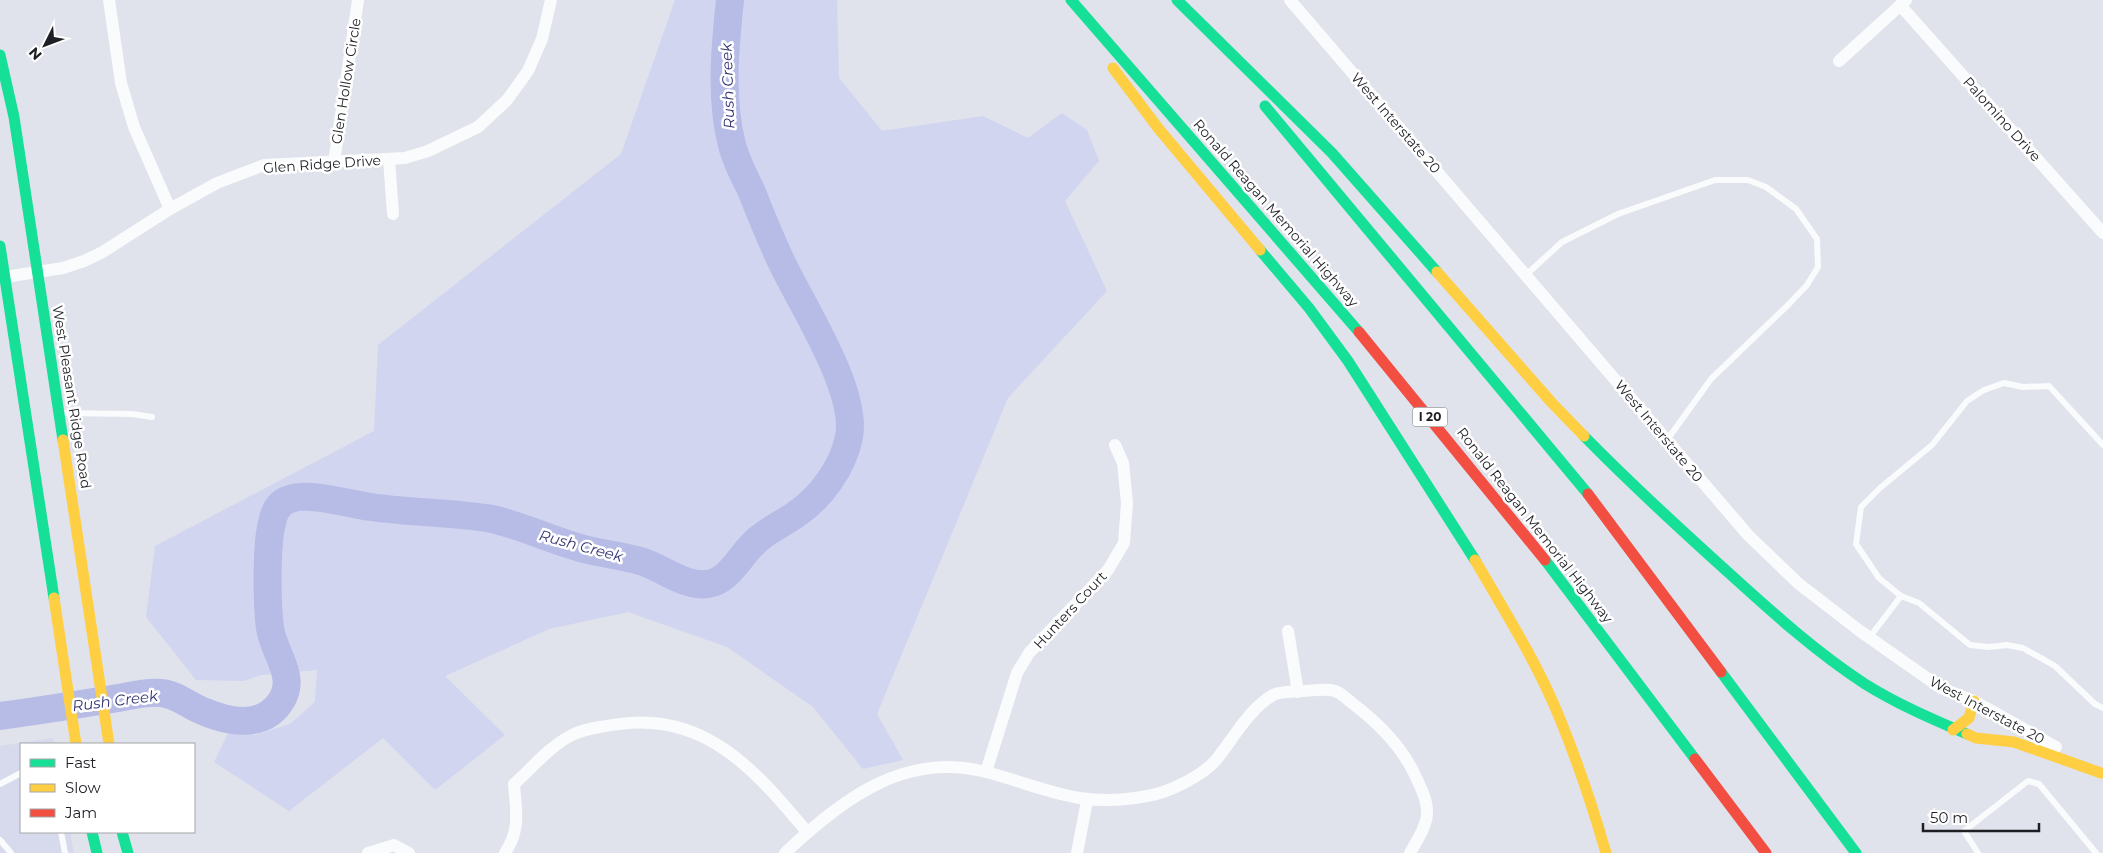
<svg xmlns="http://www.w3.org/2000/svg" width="2103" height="853" font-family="Montserrat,sans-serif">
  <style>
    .built { fill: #d7daed }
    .green { fill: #d1d5f0 }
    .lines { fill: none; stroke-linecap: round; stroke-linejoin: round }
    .river { stroke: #b7bce6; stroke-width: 28 }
    .lane { stroke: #fafbfc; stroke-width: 6 }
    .street { stroke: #fafbfc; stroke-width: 12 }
    .fast { stroke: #16e098; stroke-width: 11 }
    .slow { stroke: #ffcf43; stroke-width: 11 }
    .jam { stroke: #f24e42; stroke-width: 11 }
    .labels { text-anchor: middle; stroke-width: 5; stroke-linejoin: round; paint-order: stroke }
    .shield { fill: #fff; stroke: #626266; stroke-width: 1 }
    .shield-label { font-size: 12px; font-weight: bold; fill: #1e1f25 }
    .street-label { font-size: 14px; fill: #1e1f25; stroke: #fff }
    .water-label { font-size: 15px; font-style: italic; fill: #323374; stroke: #fff }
  </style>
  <rect width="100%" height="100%" fill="#e0e2ec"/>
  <path class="built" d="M53,738l1,6h-33v88h49l4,21h-74v-107z"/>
  <path class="green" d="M675,0h162l2,78 43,53 101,-15 45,22 34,-25 25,17 12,31 -34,40 42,90 -99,107 -131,316 26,46 -40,9 -50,-62 -86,-60 -99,-35 -79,17 -104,47 60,59 -70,55 -52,-52 -94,73 -75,-49 16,-33 25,6 35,-11 25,-22 2,-32 -56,5 -17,6 -48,-1 -50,-63 9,-71 219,-115 4,-86 243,-191z"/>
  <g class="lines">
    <path class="river" d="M0,716c37,-5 75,-11 112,-17 15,-2 33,-8 49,-6 16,1 29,14 44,19 24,10 56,16 74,-8 20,-26 -5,-49 -9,-76 -3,-23 -4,-83 2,-105 2,-11 7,-21 18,-24 20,-7 59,5 81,8 40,6 81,5 121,12 31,7 61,22 92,30 19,5 38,7 56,12 18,5 34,18 52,22 37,9 45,-29 69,-46 11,-9 23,-14 34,-22 26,-17 48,-48 54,-78 9,-46 -46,-130 -66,-172 -12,-24 -22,-50 -32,-75 -7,-14 -15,-29 -19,-45 -12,-46 -7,-98 -2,-145"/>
    <g class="lane">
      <path d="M1527,274l35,-32 56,-28 97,-34h33l18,7 30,22 21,30 1,28 -11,18 -19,20 -77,74 -44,61"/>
      <path d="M60,413l72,1 20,3"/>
      <path d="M2103,445l-54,-59 -26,1 -19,-4 -20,7 -17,11 -35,44 -52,43 -19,19 -5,37 23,34 22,18 18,7 51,42 19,2 18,-2 16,3 32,18 40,38 8,4"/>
      <path d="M1869,638l32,-42"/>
      <path d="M0,784l21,-11"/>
      <path d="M61,832l4,21"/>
      <path d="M0,840l11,13"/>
      <path d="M1978,853l-14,-22 64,-50 11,3 57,69"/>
    </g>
    <g class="street">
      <path d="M109,0l12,83 13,44 36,82"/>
      <path d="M1290,0l458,535 51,49 61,47 81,57 33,13 82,46"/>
      <path d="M1900,5l203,228"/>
      <path d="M1839,61l67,-61"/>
      <path d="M389,159l4,55"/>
      <path d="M334,162l24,-162"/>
      <path d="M5,277l58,-9 21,-7 17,-8 69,-44 47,-26 47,-18 141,-7 23,-7 50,-24 29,-27 21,-29 14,-32 9,-39"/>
      <path d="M1288,631l10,61"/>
      <path d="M986,772l31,-99 12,-20 79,-83 16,-27 3,-40 -4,-40 -8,-18"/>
      <path d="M368,853l26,-8 15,8"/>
      <path d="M505,853c16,-24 11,-42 9,-69 18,-16 36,-38 58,-49 15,-7 33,-9 48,-11 86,-12 137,48 187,108"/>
      <path d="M785,853c56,-53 119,-102 201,-81 61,16 94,37 161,24 21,-3 55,-20 69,-36 18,-22 32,-50 57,-65 7,-4 21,-3 29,-4 10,0 23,-3 33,0 6,2 12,8 17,12 25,19 48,41 62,70 19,39 17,44 -4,80"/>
      <path d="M1077,853l10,-52"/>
    </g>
    <g class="fast">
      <path d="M1071,0l288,332"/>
      <path d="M1177,0l155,153 105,119"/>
      <path d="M0,55l14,62 49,323"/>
      <path d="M1265,106l323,388"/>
      <path d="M0,246l54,352"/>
      <path d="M1260,250l49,58 39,53 127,199"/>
      <path d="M1584,436c47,48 96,93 146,138 43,39 86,78 135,110 32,20 67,35 102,50"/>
      <path d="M1545,560l150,199"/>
      <path d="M1721,672l135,181"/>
      <path d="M92,832l5,21"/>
      <path d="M122,832l6,21"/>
    </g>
    <g class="slow">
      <path d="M1113,68l45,60 102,122"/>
      <path d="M1437,272l115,131 32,33"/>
      <path d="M63,440l46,304"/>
      <path d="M1475,560c30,52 63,104 85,159 18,44 33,89 46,134"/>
      <path d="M54,598l22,146"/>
      <path d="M1953,730l16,-12 5,-17"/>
      <path d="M1967,734l9,4 38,4 87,31"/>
    </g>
    <g class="jam">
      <path d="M1359,332l186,228"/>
      <path d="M1588,494l133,178"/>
      <path d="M1695,759l71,94"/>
    </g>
  </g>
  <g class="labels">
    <rect class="shield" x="1412.5" y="407.5" width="35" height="19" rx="4"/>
    <g class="shield-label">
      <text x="1430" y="421">I 20</text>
    </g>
    <g class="street-label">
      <text transform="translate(346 81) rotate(-81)" y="5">Glen Hollow Circle</text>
      <text transform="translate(2002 119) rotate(48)" y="5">Palomino Drive</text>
      <text transform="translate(1396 123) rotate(49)" y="5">West Interstate 20</text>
      <text transform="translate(322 164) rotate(-4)" y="5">Glen Ridge Drive</text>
      <text transform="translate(1276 213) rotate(49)" y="5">Ronald Reagan Memorial Highway</text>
      <text transform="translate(72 397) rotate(81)" y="5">West Pleasant Ridge Road</text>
      <text transform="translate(1659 431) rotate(50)" y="5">West Interstate 20</text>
      <text transform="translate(1535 525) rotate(52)" y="5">Ronald Reagan Memorial Highway</text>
      <text transform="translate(1070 610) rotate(-47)" y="5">Hunters Court</text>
      <text transform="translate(1987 710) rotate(28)" y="5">West Interstate 20</text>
    </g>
    <g class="water-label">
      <text transform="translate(728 86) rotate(-92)" y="5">Rush Creek</text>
      <text transform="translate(581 546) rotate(15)" y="5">Rush Creek</text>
      <text transform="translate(115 701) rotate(-7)" y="5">Rush Creek</text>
    </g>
  </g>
  <rect x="20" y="743" width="175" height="90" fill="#ffffff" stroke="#a5a5a8"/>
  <rect x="30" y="759" width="25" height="8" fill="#16e098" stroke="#a5a5a8"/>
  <text x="65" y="768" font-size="15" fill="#1e1f25">Fast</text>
  <rect x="30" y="784" width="25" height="8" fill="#ffcf43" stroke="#a5a5a8"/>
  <text x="65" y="793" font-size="15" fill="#1e1f25">Slow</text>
  <rect x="30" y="809" width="25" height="8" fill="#f24e42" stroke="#a5a5a8"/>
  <text x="65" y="818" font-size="15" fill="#1e1f25">Jam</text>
  <g transform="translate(45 45) rotate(228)" stroke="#ffffff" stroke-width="4" paint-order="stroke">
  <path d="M0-4L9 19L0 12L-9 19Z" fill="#1e1f25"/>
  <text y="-8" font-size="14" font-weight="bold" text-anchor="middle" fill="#1e1f25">N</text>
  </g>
  <path d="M1923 823v8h116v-8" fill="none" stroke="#1e1f25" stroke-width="2.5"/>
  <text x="1930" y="823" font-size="15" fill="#1e1f25" stroke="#ffffff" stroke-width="4" paint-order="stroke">50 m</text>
</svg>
